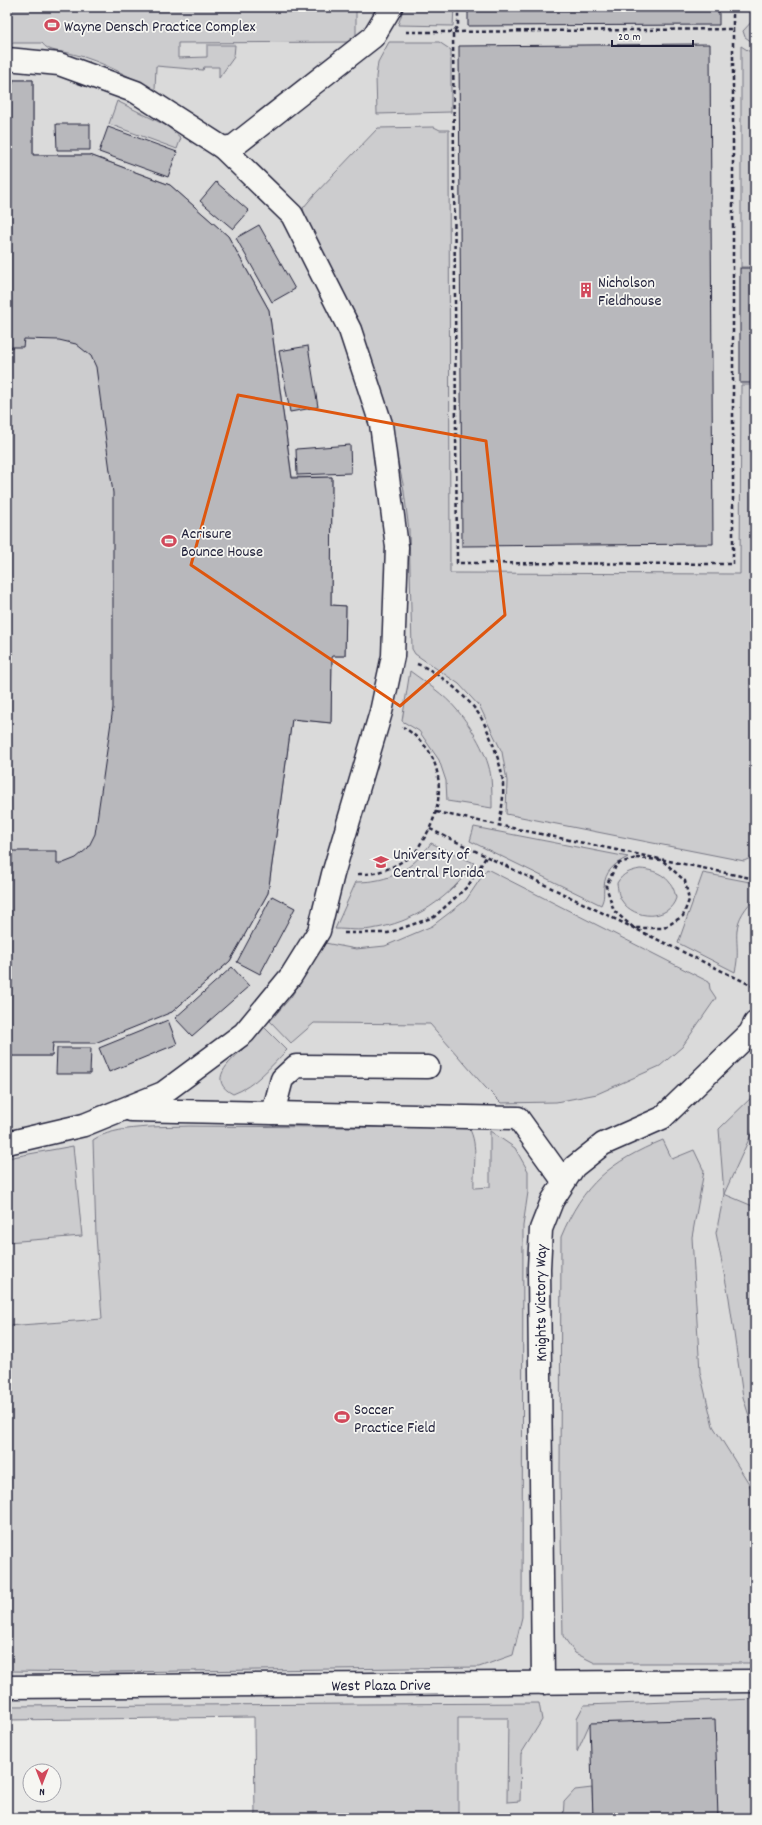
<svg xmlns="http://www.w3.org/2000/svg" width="762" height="1825" font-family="Dekko,sans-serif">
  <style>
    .built { fill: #dadada }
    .green { fill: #ccccce; stroke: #777784 }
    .building { fill: #b8b8bc; stroke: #22223b }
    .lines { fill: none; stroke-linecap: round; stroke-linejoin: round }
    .minor-casing { stroke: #22223b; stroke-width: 25 }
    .path { stroke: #22223b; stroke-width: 2.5; stroke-dasharray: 4 3; stroke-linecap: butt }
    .minor { stroke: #f6f6f2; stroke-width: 22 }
    .marked { fill: none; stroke: #de560e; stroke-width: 3; stroke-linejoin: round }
    .labels { text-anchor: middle; stroke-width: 3.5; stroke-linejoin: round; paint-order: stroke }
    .poi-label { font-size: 16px; fill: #22223b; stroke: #f6f6f2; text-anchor: start }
    .street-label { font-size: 16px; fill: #22223b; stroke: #f6f6f2 }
  </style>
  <rect width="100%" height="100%" fill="#e9e9e7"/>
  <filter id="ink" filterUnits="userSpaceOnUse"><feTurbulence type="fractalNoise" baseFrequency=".025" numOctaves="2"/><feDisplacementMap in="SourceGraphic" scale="8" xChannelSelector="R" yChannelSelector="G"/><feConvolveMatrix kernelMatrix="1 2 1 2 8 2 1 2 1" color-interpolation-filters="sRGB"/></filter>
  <g filter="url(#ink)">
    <path class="built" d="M7,7h748v1811h-500l-1,-101 -247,3z"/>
    <g class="green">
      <path d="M7,7h349v35l-178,1v15l29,-1v-12h28l-1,12 -15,21v-11h-15l-1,3 -47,-4 -1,24c-26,-13 -53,-29 -82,-36 -10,-3 -24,-1 -31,-11h-35z"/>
      <path d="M404,7h50l-1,19 -55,-1z"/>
      <path d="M755,18v26l-10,-7 -2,-6z"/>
      <path d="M389,42h50l12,8v62l-74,2 -1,-37 2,-15z"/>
      <path d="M741,46l14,9v212h-14z"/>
      <path d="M13,80h20v75h57l80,30 58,51 41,74 23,167h40l-1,128 15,1 -1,50h-13l-1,67 -39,-4 -24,174 -38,68 -58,51 -119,31 -1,13h-45v-972h6z"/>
      <path d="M117,101l50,25 14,12 -4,11 -68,-25z"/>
      <path d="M434,127l6,3h9l1,443 290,1 1,-189h14v471l-11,5 -238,-47 1,-33 -5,-29 -22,-45 -21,-23 -44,-30 -3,-5 -3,-119 -6,-46 -19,-86 -27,-80 -51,-96 -3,-14 11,-13 64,-67z"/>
      <path d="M410,671c16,12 34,23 47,39 14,16 32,46 34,68 1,9 1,20 1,30l-45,-7 -1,-20 -7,-21 -20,-29 -17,-10z"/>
      <path d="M474,827l154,30c-14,7 -23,14 -24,30 -1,9 1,9 -3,18l-131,-64z"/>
      <path d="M431,843l43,20c-24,35 -60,60 -103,66 -12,2 -24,0 -36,0l21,-47c34,0 56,-12 75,-39z"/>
      <path d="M487,869l222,113 1,7 6,9 -34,49 -22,19 -63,28 -41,8 -55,1 -16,-16 -55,-63 -116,-1 -23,20 -21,-22 21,-24 34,-54 31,6 29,-3 47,-20 34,-26z"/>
      <path d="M640,869c19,1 33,10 36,29 -7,23 -42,22 -54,3 -4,-5 -4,-12 -5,-18 6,-10 13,-12 23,-14z"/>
      <path d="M703,873l52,10v15c-30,30 -12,42 -20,74l-57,-29z"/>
      <path d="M264,1027l23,23c-17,17 -32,36 -54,44 -26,-13 -4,-32 9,-44 7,-7 14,-15 22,-23z"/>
      <path d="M755,1094v32l-31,68 31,13v228l-12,-38 -14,-99 -13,-65 8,-39 -5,-65z"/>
      <path d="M189,1126l280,2c10,17 4,41 5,60l16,-1v-56l25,17 13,23v21l-5,34 -1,391 -9,38 -34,12 -365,5 -107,-1v-77h1l-1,-18v-250l95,-7 -6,-84 -3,-95c21,-15 70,-13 96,-14z"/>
      <path d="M663,1140l9,19 22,-9 10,21 -12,66 8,135 13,54 35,56 7,16v165h-160l-20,-10 -12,-17 -3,-158 1,-241c22,-53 49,-75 102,-97z"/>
      <path d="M73,1146l9,90 -75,6v-84z"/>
      <path d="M755,1699v119h-37l-128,-95 -13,29v-34l7,-13z"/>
      <path d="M539,1703l3,17 -21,34 -1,47 -13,1 1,-84h-50v100h-203l-1,-101 -247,3v-14z"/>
      <path d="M592,1788l1,30h-30l1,-16 11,-12z"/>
    </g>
    <g class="building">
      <path d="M468,7h251v18l-251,1z"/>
      <path d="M710,44l3,500 -251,2 -3,-500z"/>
      <path d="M13,80h20v75h57l80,30 58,51 41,74 23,168 40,-1 -1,128 15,1 -1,50h-13l-1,67 -39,-4 -24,174 -38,68 -58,51 -77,31h-42l-1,13h-45v-205h50v13h4l15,-6 12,-10 7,-14 18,-126v-215l-17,-126 -5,-11 -15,-12 -17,-4 -35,-1 -1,8h-16v-263h6z"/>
      <path d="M56,124h34v26h-33z"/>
      <path d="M108,127l69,25 -9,25 -69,-25z"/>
      <path d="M216,182l33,29 -16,18 -33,-28z"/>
      <path d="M259,225l36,64 -23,13 -36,-64z"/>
      <rect x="740" y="268" width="15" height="115"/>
      <path d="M308,346l10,61 -28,5 -11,-61z"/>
      <path d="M350,445l1,28 -54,2 -1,-26z"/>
      <path d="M272,896l23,12 -35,66 -23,-12z"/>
      <path d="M232,967l17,19 -57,50 -17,-18z"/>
      <path d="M168,1020l9,24 -68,28 -10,-24z"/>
      <path d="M57,1048h34l-1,26h-34z"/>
      <path d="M715,1719l3,99h-125l-3,-95z"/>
    </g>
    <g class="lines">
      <g class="minor-casing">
        <g id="minor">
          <path d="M7,59l52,5 77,28 87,56 69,67 58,115 31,94 16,123 -4,109 -12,56 -48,162 -14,57 -28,45 -47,57 -81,60 -79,32 -77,18"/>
          <path d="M223,148l11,-2 139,-109 18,-30"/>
          <path d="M131,1110l387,8 46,64"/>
          <path d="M273,1113l9,-34 14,-13 132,1"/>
          <path id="s1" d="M543,1683l-4,-415 2,-39 11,-28 22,-34 29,-23 59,-26 88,-85 5,-10"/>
          <path id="s2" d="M7,1687l748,-6"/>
        </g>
      </g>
      <g class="path">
        <path d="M733,7v557l-276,-1 -4,-531 280,-3"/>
        <path d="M406,32h47l5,-6v-19"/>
        <path d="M417,664c21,7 51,33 63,52 9,14 23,52 23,69 1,13 -2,28 -4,40"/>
        <path d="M436,812l319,67"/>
        <path d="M430,829l325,158"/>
        <path d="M636,858l26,2 23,21 4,19 -6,16 -19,12h-30l-20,-17 -8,-25 11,-22z"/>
        <path d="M358,874c21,1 40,-8 56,-21 4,-3 6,-9 9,-13 16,-24 22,-58 8,-85 -4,-9 -19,-23 -28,-28"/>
        <path d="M344,933h44l46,-16 34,-31 18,-29"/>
      </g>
      <use href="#minor" class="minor"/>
    </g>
  </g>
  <path class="marked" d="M238,395l248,46 19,174 -105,91 -209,-141z"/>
  <defs>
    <g id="stadium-bare" transform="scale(1.2)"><path d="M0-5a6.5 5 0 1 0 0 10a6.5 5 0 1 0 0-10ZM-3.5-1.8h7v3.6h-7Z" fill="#d1495b" stroke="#f6f6f2" stroke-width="2.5" paint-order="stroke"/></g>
    <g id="building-bare" transform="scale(1.2)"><path d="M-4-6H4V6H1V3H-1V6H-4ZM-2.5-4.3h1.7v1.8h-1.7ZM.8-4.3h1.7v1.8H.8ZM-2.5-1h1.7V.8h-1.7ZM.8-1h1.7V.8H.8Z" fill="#d1495b" stroke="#f6f6f2" stroke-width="2.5" paint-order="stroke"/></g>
    <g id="university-bare" transform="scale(1.2)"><path d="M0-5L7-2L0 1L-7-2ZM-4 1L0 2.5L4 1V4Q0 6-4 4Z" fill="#d1495b" stroke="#f6f6f2" stroke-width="2.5" paint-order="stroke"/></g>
  </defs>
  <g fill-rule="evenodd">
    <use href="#stadium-bare" x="52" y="25"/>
    <use href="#building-bare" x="586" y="290"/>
    <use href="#stadium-bare" x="169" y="541"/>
    <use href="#university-bare" x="381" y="862"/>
    <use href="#stadium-bare" x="342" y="1417"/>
  </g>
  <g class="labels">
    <g class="poi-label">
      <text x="64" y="31">Wayne Densch Practice Complex</text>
      <text x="598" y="287">Nicholson<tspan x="598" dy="18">Fieldhouse</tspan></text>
      <text x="181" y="538">Acrisure<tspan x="181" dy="18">Bounce House</tspan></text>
      <text x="393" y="859">University of<tspan x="393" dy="18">Central Florida</tspan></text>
      <text x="354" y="1414">Soccer<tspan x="354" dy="18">Practice Field</tspan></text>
    </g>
    <g class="street-label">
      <text dy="6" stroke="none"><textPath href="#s1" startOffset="380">Knights Victory Way</textPath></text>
      <text dy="6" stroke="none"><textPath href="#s2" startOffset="374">West Plaza Drive</textPath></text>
    </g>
  </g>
  <rect width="762" height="1825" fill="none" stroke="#f6f6f2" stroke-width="24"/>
  <rect x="12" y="12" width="738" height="1801" fill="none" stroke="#22223b" stroke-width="1.5" filter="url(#ink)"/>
  <g transform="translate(42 1783) rotate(180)"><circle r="19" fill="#f6f6f2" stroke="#a1a1a9"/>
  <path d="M0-3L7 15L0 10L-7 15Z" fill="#d1495b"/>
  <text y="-6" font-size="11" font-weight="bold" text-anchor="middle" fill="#22223b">N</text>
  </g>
  <path d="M612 40v6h81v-6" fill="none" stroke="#22223b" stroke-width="2"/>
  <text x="618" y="40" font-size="12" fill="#22223b" stroke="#f6f6f2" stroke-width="3" paint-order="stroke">20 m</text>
</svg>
